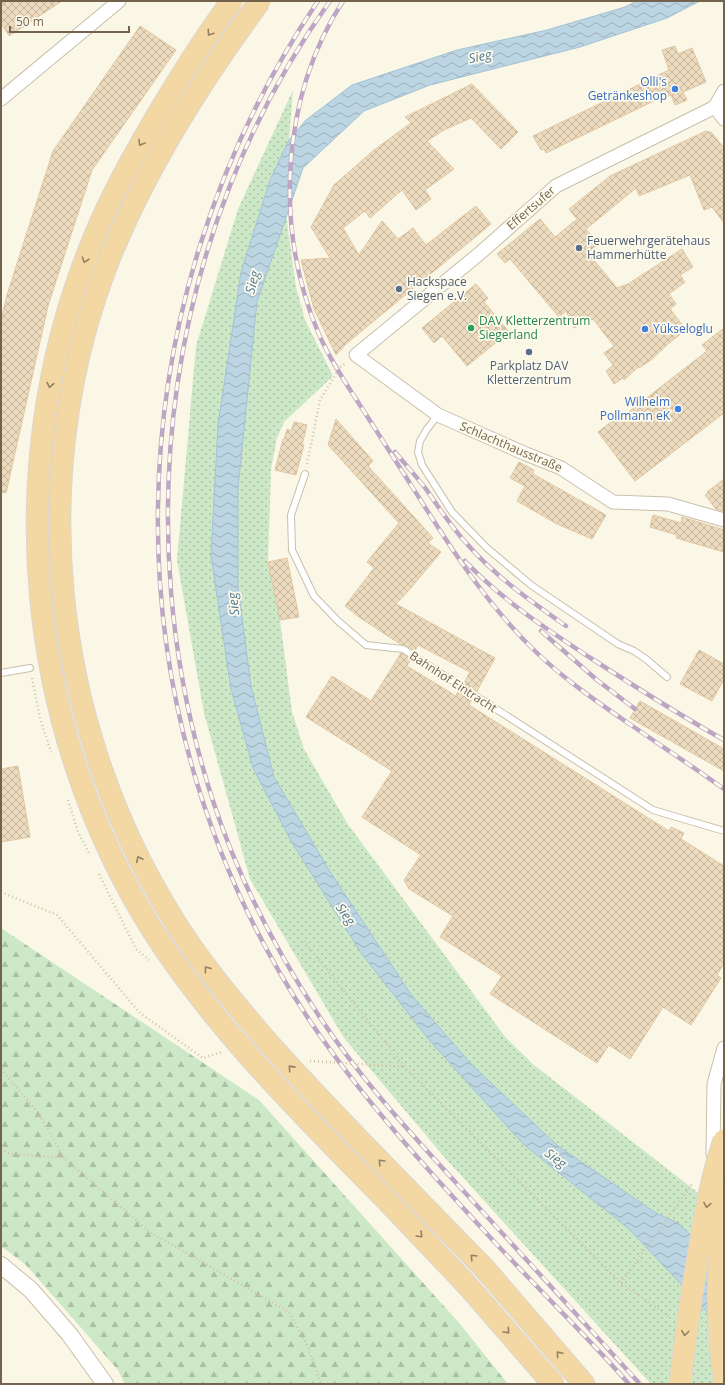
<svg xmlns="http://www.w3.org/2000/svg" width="725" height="1385" font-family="'Open Sans',sans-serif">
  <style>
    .grass { fill: url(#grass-dots) }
    .forest { fill: url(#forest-firs) }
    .water { fill: url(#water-waves); stroke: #a3c2d4 }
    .building { fill: url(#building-cross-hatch); stroke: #e0c7a2 }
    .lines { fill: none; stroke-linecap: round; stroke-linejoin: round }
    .service-casing { stroke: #c9bfab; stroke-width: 8 }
    .minor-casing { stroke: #c9bfab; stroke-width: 15 }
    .tertiary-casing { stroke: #c9bfab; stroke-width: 18 }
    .trunk-casing { stroke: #dbd6d1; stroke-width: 23 }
    .path { stroke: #d3c1a3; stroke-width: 2.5; stroke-dasharray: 1 3; stroke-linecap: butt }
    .service { stroke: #fff; stroke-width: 6 }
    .minor { stroke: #fff; stroke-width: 13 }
    .tertiary { stroke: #fff; stroke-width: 16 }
    .trunk { stroke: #f3d8a3; stroke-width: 21 }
    .rail-casing { stroke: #bda6c4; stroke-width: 4.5 }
    .rail { stroke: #fefbed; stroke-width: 3; stroke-dasharray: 9; stroke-linecap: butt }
    .trunk-bridge-casing { stroke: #dbd6d1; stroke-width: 23; stroke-linecap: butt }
    .trunk-bridge { stroke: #f3d8a3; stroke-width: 21 }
    .oneway { stroke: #938062 }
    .shop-dot { fill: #3f7fe0; stroke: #fefbed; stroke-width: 1.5 }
    .service-dot { fill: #5c6f8a; stroke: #fefbed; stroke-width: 1.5 }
    .leisure-dot { fill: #2e9e5b; stroke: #fefbed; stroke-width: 1.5 }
    .labels { text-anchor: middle; stroke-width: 3.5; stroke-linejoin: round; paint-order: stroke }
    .shop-label { font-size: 12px; fill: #366cbe; stroke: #fefbed; text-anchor: end }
    .street-label { font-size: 12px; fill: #73634d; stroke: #fefbed }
    .service-label { font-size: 12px; fill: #4e5e75; stroke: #fefbed; text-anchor: start }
    .leisure-label { font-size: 12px; fill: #27864d; stroke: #fefbed; text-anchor: start }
    .water-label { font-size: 13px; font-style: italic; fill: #4f7892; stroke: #fefbed }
  </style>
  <defs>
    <pattern id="grass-dots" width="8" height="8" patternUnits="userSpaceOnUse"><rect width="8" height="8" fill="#cce8c6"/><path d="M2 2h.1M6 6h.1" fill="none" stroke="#aac0a3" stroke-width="1.8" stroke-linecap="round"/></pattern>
    <pattern id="forest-firs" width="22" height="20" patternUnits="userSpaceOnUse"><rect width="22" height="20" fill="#cce8c6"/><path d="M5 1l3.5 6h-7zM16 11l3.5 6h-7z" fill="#aac0a3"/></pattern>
    <pattern id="water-waves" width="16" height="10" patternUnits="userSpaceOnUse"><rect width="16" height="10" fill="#bcd5e3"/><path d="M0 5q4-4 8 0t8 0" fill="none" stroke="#9db0ba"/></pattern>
    <pattern id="building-cross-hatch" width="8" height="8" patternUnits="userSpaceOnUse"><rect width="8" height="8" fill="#ecdbbe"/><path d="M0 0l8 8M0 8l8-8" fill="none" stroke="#c4b59d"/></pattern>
  </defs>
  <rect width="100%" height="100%" fill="#fbf7e7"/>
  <g class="grass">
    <path d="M293,90l-4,50 -19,40 -29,92 -23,154 -7,130 20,133 22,79 38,73 70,112 162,191 106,85 95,101v54h-73l-205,-225 -102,-121 -94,-159 -46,-166 -27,-153 19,-214 42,-137z"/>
    <path d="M286,215l10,72 9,33 28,56 -49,46 -7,16 -6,31 -3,93 12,58 12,92 12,37 43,74 159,215 28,27 190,148v55l-46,-45 -22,-10 -98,-67 -85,-80 -61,-70 -83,-126 -55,-93 -23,-91 -13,-99v-99l19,-186z"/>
  </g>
  <path class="forest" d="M1,928l258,172 201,224 48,60h-383l-7,-14 -92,-105 -25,-19z"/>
  <path class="water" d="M637,1h63l-33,17 -87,29 -150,38 -66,26 -61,57 -46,134 -19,186v99l13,99 23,91 55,93 83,126 61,70 85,80 98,67 22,10 46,45v62l-95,-101 -106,-85 -93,-103 -69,-88 -70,-112 -38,-73 -22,-79 -20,-133 7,-131 23,-153 29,-92 19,-40 17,-20 46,-35 105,-35 90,-20 78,-23z"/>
  <g class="building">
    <path d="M1,1h61l-53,35 -8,-13z"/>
    <path d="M140,26l36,24 -84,120 -44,136 -42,187 -5,-1v-172l6,-25 46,-144z"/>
    <path d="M675,46l3,8 14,-6 14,34 -23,10 4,8 -12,5 -4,-10 -6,3 -1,-2 -118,57 -2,-4 -3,1 -8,-14 136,-66 -7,-20z"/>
    <path d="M472,84l46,48 -17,17 -30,-31 -27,12 -17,11 27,28 -29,21 6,9 -15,11 -14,-20 -32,28 -5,-7 -22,17 16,27 23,-34 16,18 15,-11 13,17 50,-39 15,18 -145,120 -10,11 -22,-46 -13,-49 29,-2 -19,-31 23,-42 40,-35 37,-27 -6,-6z"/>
    <path d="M706,131l6,2 12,15v75l-12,-16 -8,3 -14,-35 -51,21 -3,-8 -50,41 12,15 -10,9 29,35 11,-4 54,-35 11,18 -13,8 5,7 -16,12 7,10 -6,5 13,17 -1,7 -14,11 -17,16 -12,8 -1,-1 -14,13 -1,-2 -9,6 -8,-13 7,-6 -9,-12 10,-7 -21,-27 -19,9 -8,-17 -7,6 -49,-58 -5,4 -8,-9 43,-35 15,18 22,-18 -8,-10 41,-33z"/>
    <path d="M476,284l12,14 -4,4 25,30 -42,34 -25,-30 -8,7 -12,-15z"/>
    <path d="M724,328v85l-89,68 -37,-49 17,-13 2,2 90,-70 -5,-6z"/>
    <path d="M336,419l37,42 -5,5 65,72 -5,5 13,9 -31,37 -14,15 99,54 -18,33 -13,-8 6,-11 -52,-27 -3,6 -10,-6 -5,-1 -41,-27 -14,-11 29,-38 -7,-6 32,-39 -71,-78z"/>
    <path d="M294,422l13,3 -5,20h2l-8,30 -21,-5 8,-31 1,1 3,-11 4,2z"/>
    <path d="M519,462l15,8 -1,4 73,41 -14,24 -35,-15 -40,-23 8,-15 -15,-8z"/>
    <path d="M724,479v33l-8,-3 -11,-14 3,-2 -1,-1z"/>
    <path d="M653,515l28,8 1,-6 42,13v22l-48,-14 1,-3 -27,-8z"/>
    <path d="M287,558l12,59 -19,3 -12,-58z"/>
    <path d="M699,650l25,14v15l-12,22 -32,-17z"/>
    <path d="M401,653l10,6 -4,7 49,30 3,-6 13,9 -3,6 200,126 2,-4 13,6 -3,6 43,27v97l-7,12 4,3 -30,47 -28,-18 -33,52 -21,-14 -12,18 -107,-69 12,-18 -62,-39 13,-21 -44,-27 -5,-9 17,-25 -59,-38 30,-46 -86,-54 26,-41 39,25z"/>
    <path d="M640,701l84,48v22l-94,-53z"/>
    <path d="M18,766l12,71 -29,5v-73z"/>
  </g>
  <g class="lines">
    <g class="service-casing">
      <g id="service">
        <path d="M438,415l-11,14 -7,12 -2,11 4,13 30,47 35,36 44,37 87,59 16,7 12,8 21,18"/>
        <path d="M305,474l-14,41 1,35 22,46 24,25 28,24 37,4 250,161 71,21"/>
        <path d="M1,673l29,-5"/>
      </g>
    </g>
    <g class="minor-casing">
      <g id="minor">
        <path d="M724,91l-9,16 -159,79 -77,68 -123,101 82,60 88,39 35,14 52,34 55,2 56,16"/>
        <path d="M1,99l118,-98"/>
        <path d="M715,107l9,12"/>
        <path d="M724,1048l-10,36 -1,70 11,27"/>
      </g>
    </g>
    <g class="tertiary-casing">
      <path id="tertiary" d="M1,1265l30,25 39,45 35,49"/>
    </g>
    <g class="trunk-casing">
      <g id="trunk">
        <path d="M408,1190l76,78 100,116"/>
        <path d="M393,1207l74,78 86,99"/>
      </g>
    </g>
    <g class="path">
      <path d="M307,464l13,-64 20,-33 6,-4"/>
      <path d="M32,678l8,40 11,34"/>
      <path d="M68,800l10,32 11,21"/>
      <path d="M99,874l37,75 13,11"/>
      <path d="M1,892l56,23 83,98 63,45 19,-6"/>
      <path d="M304,941l101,126 216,216 50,35"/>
      <path d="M310,1061l95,6"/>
      <path d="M1,1069l38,45 25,44 86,74 139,80 18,33 14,39"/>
      <path d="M1,1149l9,5 54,4"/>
      <path d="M621,1283l72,-100"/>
    </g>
    <use href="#service" class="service"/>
    <use href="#minor" class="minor"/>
    <use href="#tertiary" class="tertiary"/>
    <use href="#trunk" class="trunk"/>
    <g class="rail-casing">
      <g id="rail">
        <path d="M318,1c-209,309 -216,712 -6,1023 51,75 114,144 176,211 46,50 96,98 141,149"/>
        <path d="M330,1c-164,230 -204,529 -118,797 25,77 63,151 107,218 44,67 98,124 151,182 57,62 114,124 170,186"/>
        <path d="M343,1c-62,96 -69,226 -25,331 10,24 24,45 38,67 17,26 33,52 50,78 39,62 77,124 130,175 28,27 60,49 92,71 32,22 64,43 96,66"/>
        <path d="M395,452c10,12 21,24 31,37 13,19 26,39 42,56 28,32 64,57 98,81"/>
        <path d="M465,561c37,39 80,67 124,96 45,29 89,57 135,83"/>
        <path d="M541,631l56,49 38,29"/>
      </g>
    </g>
    <use href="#rail" class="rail"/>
    <g class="trunk-bridge-casing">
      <g id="trunk-bridge">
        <path d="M232,1c-25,33 -47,68 -68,103 -28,47 -55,94 -75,146 -87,220 -63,477 62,678 65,103 157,192 242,279"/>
        <path d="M260,1c-57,77 -114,167 -150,256 -85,213 -60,462 60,657 27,45 60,84 94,124 46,52 95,102 144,152"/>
        <path d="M724,1194c-6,61 -9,124 0,185"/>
        <path d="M680,1384c5,-47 12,-93 20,-139 6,-35 12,-71 24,-105"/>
      </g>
    </g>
    <use href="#trunk-bridge" class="trunk-bridge"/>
  </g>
  <defs><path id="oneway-chevron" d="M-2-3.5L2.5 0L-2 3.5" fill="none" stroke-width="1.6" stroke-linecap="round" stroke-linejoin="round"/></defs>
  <g class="oneway">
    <use href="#oneway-chevron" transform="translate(210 33) rotate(124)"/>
    <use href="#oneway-chevron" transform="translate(141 143) rotate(120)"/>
    <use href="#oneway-chevron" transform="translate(85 260) rotate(109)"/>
    <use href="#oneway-chevron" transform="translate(50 385) rotate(101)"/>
    <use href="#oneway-chevron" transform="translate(139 859) rotate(-116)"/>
    <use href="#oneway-chevron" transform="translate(207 969) rotate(-127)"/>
    <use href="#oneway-chevron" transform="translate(291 1068) rotate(-132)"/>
    <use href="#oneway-chevron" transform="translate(381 1162) rotate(-134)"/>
    <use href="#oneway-chevron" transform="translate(707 1205) rotate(100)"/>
    <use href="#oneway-chevron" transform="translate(420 1235) rotate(46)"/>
    <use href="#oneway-chevron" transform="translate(473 1257) rotate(-134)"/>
    <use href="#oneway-chevron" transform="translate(507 1331) rotate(49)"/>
    <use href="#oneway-chevron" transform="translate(685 1333) rotate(97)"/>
    <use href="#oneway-chevron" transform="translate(559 1354) rotate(-131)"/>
  </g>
  <g class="shop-dot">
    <circle cx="675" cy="89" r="4"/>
    <circle cx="645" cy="329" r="4"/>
    <circle cx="678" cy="409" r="4"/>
  </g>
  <g class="service-dot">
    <circle cx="579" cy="248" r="4"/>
    <circle cx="399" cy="289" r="4"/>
    <circle cx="529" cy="352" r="4"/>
  </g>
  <circle class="leisure-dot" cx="471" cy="328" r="4"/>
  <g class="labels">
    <g class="shop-label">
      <text x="667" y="86">Olli's<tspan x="667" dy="14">Getränkeshop</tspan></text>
      <text x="653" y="333" text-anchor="start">Yükseloglu</text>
      <text x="670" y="406">Wilhelm<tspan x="670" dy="14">Pollmann eK</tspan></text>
    </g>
    <g class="street-label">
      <text transform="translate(531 208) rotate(-41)" y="4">Effertsufer</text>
      <text transform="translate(511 447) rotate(23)" y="4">Schlachthausstraße</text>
      <text transform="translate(453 682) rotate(33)" y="4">Bahnhof Eintracht</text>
    </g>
    <g class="service-label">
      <text x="587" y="245">Feuerwehrgerätehaus<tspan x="587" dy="14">Hammerhütte</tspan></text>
      <text x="407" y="286">Hackspace<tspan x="407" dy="14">Siegen e.V.</tspan></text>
      <text x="529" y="370" text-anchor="middle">Parkplatz DAV<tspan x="529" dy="14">Kletterzentrum</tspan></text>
    </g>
    <g class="leisure-label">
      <text x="479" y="325">DAV Kletterzentrum<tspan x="479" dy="14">Siegerland</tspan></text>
    </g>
    <g class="water-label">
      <text transform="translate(480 56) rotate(-12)" y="5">Sieg</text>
      <text transform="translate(252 282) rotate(-76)" y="5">Sieg</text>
      <text transform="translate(233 604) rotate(-96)" y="5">Sieg</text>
      <text transform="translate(346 914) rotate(55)" y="5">Sieg</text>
      <text transform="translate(556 1158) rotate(37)" y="5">Sieg</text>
    </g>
  </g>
  <rect width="725" height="1385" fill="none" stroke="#73634d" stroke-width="4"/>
  <path d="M10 26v6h119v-6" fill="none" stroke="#73634d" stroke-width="2"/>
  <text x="16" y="26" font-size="12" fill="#73634d" stroke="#fefbed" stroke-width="3" paint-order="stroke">50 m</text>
</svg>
